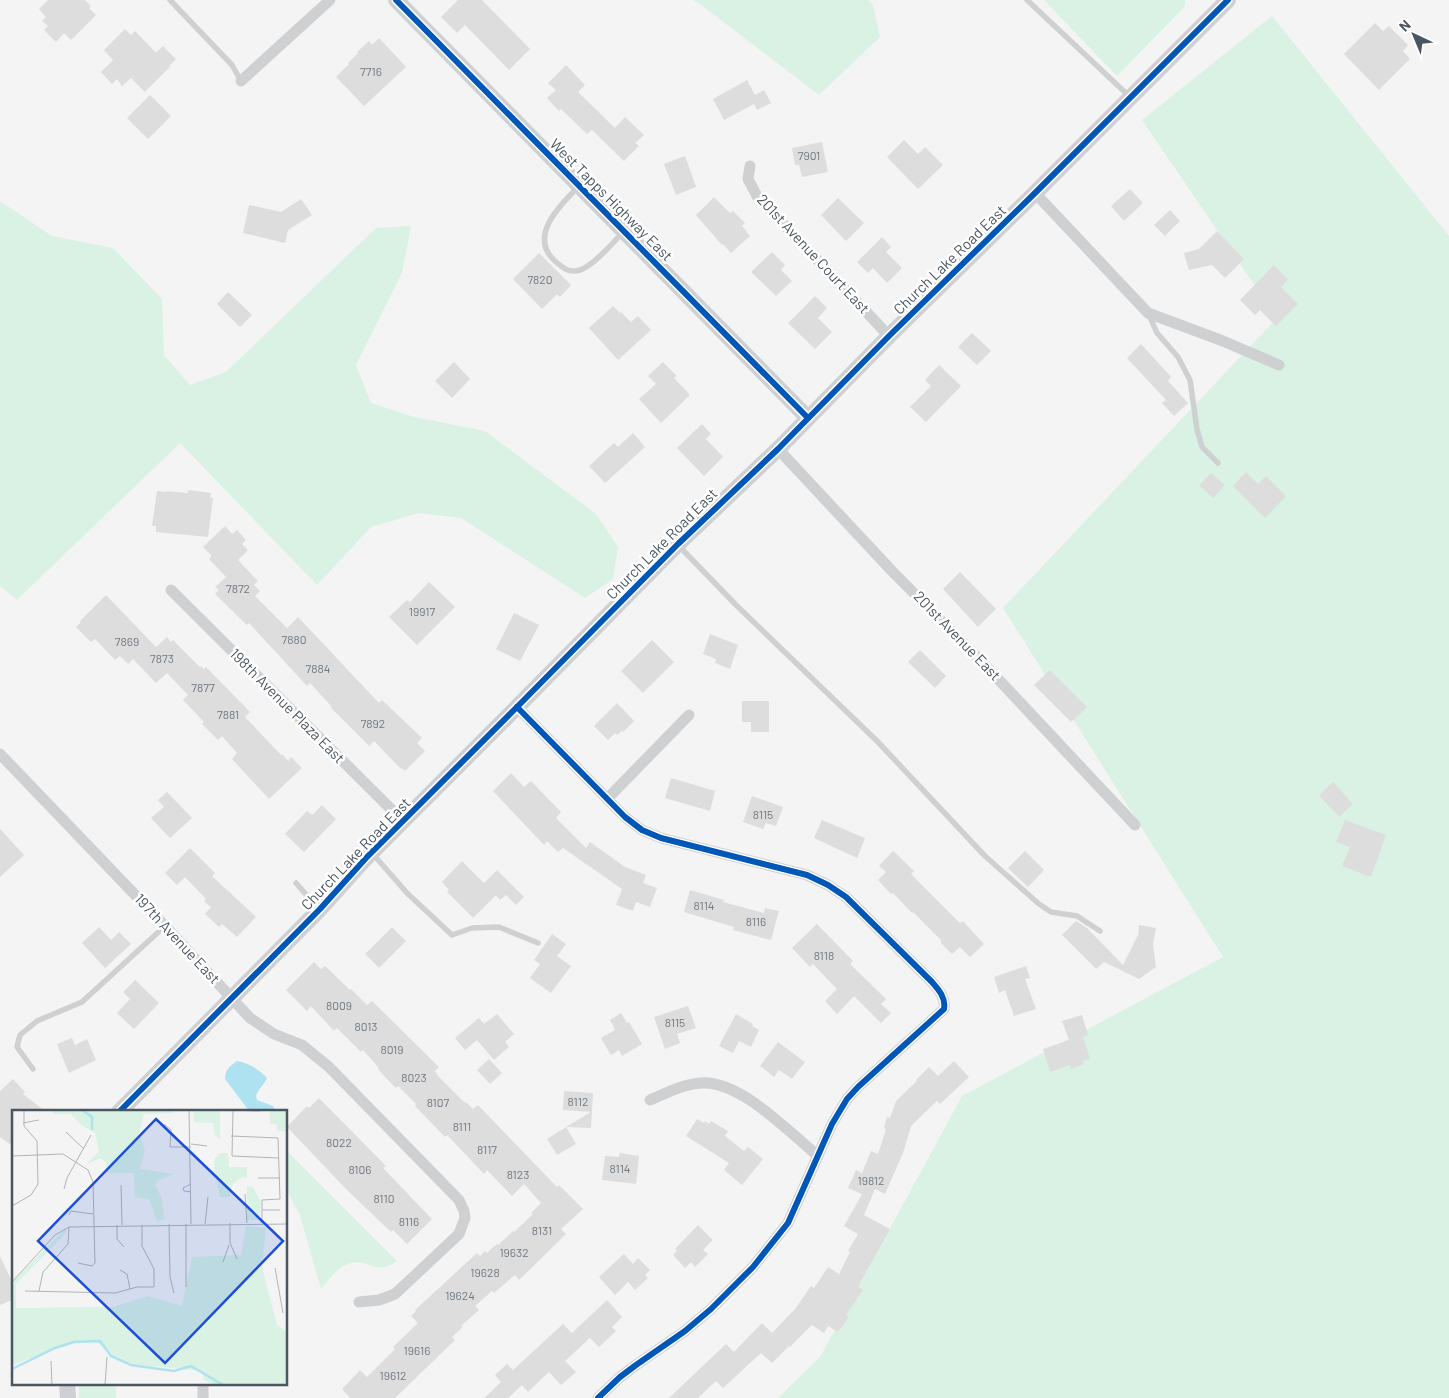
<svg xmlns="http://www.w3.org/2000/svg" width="1449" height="1398" font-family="Barlow,sans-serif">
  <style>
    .green { fill: #d9f2e3 }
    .water { fill: #aee2f0 }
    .building { fill: #ddddde }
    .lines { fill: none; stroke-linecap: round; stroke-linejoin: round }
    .lane { stroke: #ced0d2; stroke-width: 5.5 }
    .street { stroke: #ced0d2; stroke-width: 11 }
    .secondary { stroke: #ced0d4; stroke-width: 16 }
    .cycleway-casing { stroke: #fff; stroke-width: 9 }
    .cycleway { stroke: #0057b8; stroke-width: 6 }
    .labels { text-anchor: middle; stroke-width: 5; stroke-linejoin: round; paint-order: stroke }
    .number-label { font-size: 12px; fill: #707881 }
    .street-label { font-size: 15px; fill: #4a5661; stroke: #fff }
    .inset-river { fill: none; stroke: #aee2f0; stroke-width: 2.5 }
    .inset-road { fill: none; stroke: #b0b5b9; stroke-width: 1 }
    .view { fill: #1d4ed8; fill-opacity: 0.15; stroke: #1d4ed8; stroke-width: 2.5 }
    .inset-edge { fill: none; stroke: #4a5661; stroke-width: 2.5 }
  </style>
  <rect width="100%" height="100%" fill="#f4f4f4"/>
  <g class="green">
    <path d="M693,0h175l5,5 7,32 -61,58 -119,-91z"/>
    <path d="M1044,0h141v6l-68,70z"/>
    <path d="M1272,16l177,220v1162h-671l42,-41 142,-261 261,-139 -220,-349 274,-290 -135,-198z"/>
    <path d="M0,201l52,35 61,12 49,51 2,56 26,30 36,-13 150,-144 35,-2 -9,47 -46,92 15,38 43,14 71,14 111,83 22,33 -5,32 -28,19 -124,-80 -42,-5 -48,14 -54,58 -137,-142 -163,157 -17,-14z"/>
    <path d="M286,1150l111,111c-22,16 -27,-3 -46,2 -13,3 -22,16 -30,26l-21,-74 -14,-26z"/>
    <rect x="79" y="1384" width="37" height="14"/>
  </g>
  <path class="water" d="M237,1061c10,1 23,9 30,17 -3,7 -9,11 -11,18l1,4 16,6 2,4 -1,2h-24l-25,-33c0,-9 5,-13 12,-18z"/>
  <g class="building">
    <path d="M48,0h37l6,6 -2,2 7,7 -25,25 -7,-7 -8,9 -12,-12 4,-4 -6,-5 4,-4 -7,-8z"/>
    <path d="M458,0h24l48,49 -21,21 -44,-45 -8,8 -16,-16z"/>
    <path d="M1375,23l8,8 6,-5 19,19 -5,6 7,8 -31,31 -35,-36z"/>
    <path d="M125,29l6,6 4,-4 21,22 7,-7 13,13 -7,7 1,1 -25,25 -14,-14 -9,8 -5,-7 -5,5 -11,-12 12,-12 -9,-10z"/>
    <path d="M379,38l27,29 -42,39 -28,-29 13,-13 -1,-1 10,-10 -1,-1 12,-11 3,4z"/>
    <path d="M566,65l19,20 -7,7 37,36 10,-11 19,18 -9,8 4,3 -15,15 -32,-31 -5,4 -26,-25 -2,2 -12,-13 9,-8 -8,-7z"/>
    <path d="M747,80l8,15 9,-5 7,13 -14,7 -3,-6 -30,16 -11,-21z"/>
    <path d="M150,95l21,21 -23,23 -21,-21z"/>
    <path d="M904,140l14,14 7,-7 18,18 -25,24 -31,-32z"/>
    <path d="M822,142l6,30 -26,5 -3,-12h-4l-3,-17z"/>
    <path d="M685,156l11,31 -20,8 -12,-31z"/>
    <path d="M1130,189l13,14 -19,18 -13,-15z"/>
    <path d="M714,197l16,16 3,-2 12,12 -3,3 8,10 -19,17 -8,-9 -1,1 -26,-30z"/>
    <path d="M838,198l26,25 -18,18 -25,-26z"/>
    <path d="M301,199l11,16 -24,15 -3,13 -42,-10 6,-28 32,7z"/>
    <path d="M1170,210l10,11 -15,15 -11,-11z"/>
    <path d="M1217,231l27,28 -19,19 -13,-13 -23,5 -5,-17 15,-4z"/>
    <path d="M882,237l9,10 -5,5 16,16 -15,15 -14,-15 -5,5 -11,-11z"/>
    <path d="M772,252l13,13 -4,5 11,11 -16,15 -25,-24z"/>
    <path d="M539,253l32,32 -11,12 -3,-3 -15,15 -29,-30z"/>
    <path d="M1274,265l14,14 -7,8 17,17 -22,22 -16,-16 -5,5 -15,-15z"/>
    <path d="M228,292l24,23 -12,12 -23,-23z"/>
    <path d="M815,296l12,12 -9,10 14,14 -17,17 -27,-26z"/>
    <path d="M613,306l7,7 1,-1 10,10 7,-6 13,14 -33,30 -29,-32z"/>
    <path d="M972,333l19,18 -14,14 -19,-18z"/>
    <path d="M1141,344l30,33 -3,4 20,22 -14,13 -12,-13 4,-3 -39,-42z"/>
    <path d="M454,362l16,17 -18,19 -17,-17z"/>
    <path d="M663,362l14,14 -3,2 16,17 -29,28 -22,-24 17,-15 -8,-8z"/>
    <path d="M939,365l22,21 -35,36 -16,-15 21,-21 -6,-6z"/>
    <path d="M702,424l9,10 -5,5 17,18 -19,19 -27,-28z"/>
    <path d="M633,433l12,14 -40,36 -16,-17 25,-23 4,4z"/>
    <path d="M1246,472l12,12 8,-8 20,20 -21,22 -32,-32z"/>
    <path d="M1211,473l14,12 -12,13 -14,-13z"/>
    <path d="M188,490l23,3 -1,5h3l-5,39 -52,-5v-6h-4l5,-35 9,1v-1l22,2z"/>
    <path d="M225,526l7,8 5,-4 9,10 -4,4 6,6 -10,10 20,21 -4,4 6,6 -5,5 32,32 11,-11 81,86 3,-3 40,38 -5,5 8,8 -20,20 -3,-3 -1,1 -27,-28 -5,5 -38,-38 1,-1 -22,-24 -3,3 -58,-63 -2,2 -32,-31 4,-4 -4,-3 11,-10 -17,-18 3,-3 -9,-9z"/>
    <path d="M960,572l36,37 -18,18 -35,-38z"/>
    <path d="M429,582l26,25 -38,38 -28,-28 18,-17 3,2z"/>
    <path d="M106,595l50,52 11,-10 4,5 2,-2 27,27 1,-1 3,3 2,-2 44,45 -5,5 36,38 1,-1 6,7 3,-4 11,11 -33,31 -37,-40 5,-6 -15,-17 -4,4 -16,-16 2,-2 -21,-22 5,-5 -21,-22 -11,10 -23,-24 -5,5 -8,-8 -5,4 -20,-21 -4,3 -15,-15 5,-5 -1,-1z"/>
    <path d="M514,613l25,12 -19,36 -24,-12z"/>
    <path d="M710,634l28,11 -8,24 -15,-6 1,-4 -13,-5z"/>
    <path d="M652,640l22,22 -31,31 -22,-22z"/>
    <path d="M920,650l26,26 -11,12 -27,-26z"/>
    <path d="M1050,670l37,37 -16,15 -37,-37z"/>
    <path d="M742,701h27v31h-18v-10h-9z"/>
    <path d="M617,703l17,18 -11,11 -1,-1 -5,4 -2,-2 -7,7 -14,-14z"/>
    <path d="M511,773l13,14 7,-6 30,31 -5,6 30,30 4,-6 35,25 21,8 -3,8 14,5 -7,19 -14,-5 -3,9 -17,-6 6,-16 -59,-41 -5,4 -11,-11 -3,4 -51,-54z"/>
    <path d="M671,778l44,13 -5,20 -45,-13z"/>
    <path d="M1333,782l20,22 -14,13 -20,-22z"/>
    <path d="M167,792l25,26 -22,20 -19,-20 13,-11 -6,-7z"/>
    <path d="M752,796l31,11 -7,19 -10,-3 -3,6 -20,-7z"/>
    <path d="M322,805l14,14 -32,33 -19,-18 22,-23 5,4z"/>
    <path d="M822,820l43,18 -8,20 -43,-20z"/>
    <path d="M1345,820l41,15 -15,42 -29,-11 8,-19 -14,-5z"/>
    <path d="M0,829l24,26 -24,22z"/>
    <path d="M190,848l25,25 -3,3 44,41 -19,20 -15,-13 -3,3 -14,-13 6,-7 -7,-6 2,-2 -21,-22 -8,8 -12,-12z"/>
    <path d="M893,851l21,20 -3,3 49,49 3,-2 21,23 -14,13 -10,-10 -8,7 -12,-12 2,-1 -29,-29 -1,1 -19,-20 -2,1 -13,-14 8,-8 -7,-6z"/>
    <path d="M1025,851l19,19 -16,17 -20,-19z"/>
    <path d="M462,861l22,22 13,-13 27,27 -8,8 -10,-10 -6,5 -4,-5 -23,23 -26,-26 2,-2 -7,-8z"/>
    <path d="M690,890l34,10 -1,2 41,11 1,-5 14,3 -8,29 -38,-10 1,-3 -50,-15z"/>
    <path d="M1076,921l11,7 36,37 15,-30 1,-10 17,3 -3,16 3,23 -17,12 -35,-17 -8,7 -34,-34z"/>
    <path d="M817,924l36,37 -3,3 36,35 -5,5 10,9 -10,10 -27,-27 -17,18 -12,-13 12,-12 -24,-25 -3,3 -18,-19z"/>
    <path d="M99,927l12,13 8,-8 12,12 -26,24 -23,-25z"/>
    <path d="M392,927l14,14 -27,27 -14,-14z"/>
    <path d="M552,934l14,10 -9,12 14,10 -20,27 -21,-15 10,-14 -6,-4z"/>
    <path d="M314,962l7,7 4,-3 25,24 1,-1 16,16 5,-4 67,66 -4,4 3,5 27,27 1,-1 7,7 5,-4 79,82 2,-2 24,24 -22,20 5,5 -47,46 -4,-5 -21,18 -2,-2 -17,15 4,4 -18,16 2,1 -11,10 3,3 -60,58h-45l-8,-9 18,-19 7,7 28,-28 -2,-2 25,-24 -7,-7 5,-5 -1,-1 62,-57 3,3 5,-5 2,2 7,-7h1l2,-2 1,1 15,-14 1,1 19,-18 -2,-1 10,-10 -17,-19 -12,12 -25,-26 -3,4 -37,-39 -2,2 -30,-31 1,-2 -18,-18 -2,2 -10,-10 -8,-9 1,-1 -16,-18 -2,2 -24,-24 -3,3 -23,-25 -4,5 -21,-21z"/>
    <path d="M1026,966l4,12 -5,1 11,30 -22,7 -9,-26 -6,3 -5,-16z"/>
    <path d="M135,980l24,23 -25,26 -17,-16 13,-14 -7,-7z"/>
    <path d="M688,1006l8,22 -19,6 3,9 -15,6 -11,-32z"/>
    <path d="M621,1013l6,10 2,-1 13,22 -20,12 -3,-6 -8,5 -10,-17 14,-8 -5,-10z"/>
    <path d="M497,1014l17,20 -9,8 4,5 -15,13 -17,-20 -12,10 -10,-12 24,-20 5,6z"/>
    <path d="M736,1014l17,10 -1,2 7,4 -8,17 -12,-6 -6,12 -14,-7z"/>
    <path d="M1082,1015l6,20 -5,2 7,22 -8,2 2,3 -13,5 -1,-4 -20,7 -7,-23 26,-9 -7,-19z"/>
    <path d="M72,1038l3,7 12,-6 9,21 -27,13 -12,-29z"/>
    <path d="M778,1042l27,20 -13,17 -13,-9 -5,7 -14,-11z"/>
    <path d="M489,1059l13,14 -12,11 -13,-14z"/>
    <path d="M954,1061l15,16 -29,27 -3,-3 -26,25 -8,27 -18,41 -10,-5 -11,26 26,14 -32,58 5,3 -17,25 3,2 -11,15 -10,-6 -4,7 -12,-8 -22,22 -1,-1 -17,17 -11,-10 -38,35 -7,-7 -18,17h-29l57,-54 8,8 28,-29 10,10 23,-24 16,-23 3,2 14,-21 11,7 11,-22 -2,-1 10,-17 -14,-8 18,-32 -14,-6 8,-18 6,3 9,-22 7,3 8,-25 -2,-1 3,-11 3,1 6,-17 21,-20 -1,-1 13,-13 9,9z"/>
    <path d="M13,1079l12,13 -2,2 23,18h-32v35l-14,-10v-46z"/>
    <path d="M564,1091l29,2 -2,35 -25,-1 25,-15 -28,-2z"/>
    <path d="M319,1098l67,68 -3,2 49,51 -25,25 -14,-14 -2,2 -45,-43 -59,-62 20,-21 2,2z"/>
    <path d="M697,1119l7,4 1,-2 4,3 2,-3 17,10 -3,5 19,15 4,-4 15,12 -21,26 -18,-15 5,-7 -43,-27z"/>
    <path d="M566,1127l10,17 -19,11 -10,-16z"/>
    <path d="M620,1153l19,3 -3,28 -34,-4 3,-24 14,1z"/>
    <path d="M698,1225l15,15 -10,10 5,4 -13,13 -4,-5 -6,6 -12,-13 4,-4 -2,-2z"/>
    <path d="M624,1254l9,10 5,-6 12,12 -5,5 3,3 -13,12 -7,-8 -13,13 -16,-18z"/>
    <path d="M0,1256l14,30v13l-14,6z"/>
    <path d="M607,1300l15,17 -10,10 4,4 -17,16 -9,-9 -25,23 11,11 -15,13 -12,-13 -21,20 -6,-7 -14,13h-24l17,-16 -6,-7 12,-11 6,6 50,-46 9,9z"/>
  </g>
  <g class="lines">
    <g class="lane">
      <path d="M170,0l62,65 9,16"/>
      <path d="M1027,0l102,96"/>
      <path d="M578,187c-19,19 -50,50 -23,74 6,5 12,11 20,10 14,0 38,-28 47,-38"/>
      <path d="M1149,315l8,18 21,24 12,23 7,49 5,18 16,16"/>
      <path d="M679,546l57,59 141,136 108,115 54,48 12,8 26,4 23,15"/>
      <path d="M373,854l34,39 45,42 20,-7 27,-1 39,16"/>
      <path d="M296,883l22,25"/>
      <path d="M33,1069l-16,-22 3,-12 17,-14 45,-19 83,-76"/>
    </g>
    <g class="street">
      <path d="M241,81l89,-81"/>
      <path d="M750,166l-2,13 9,17 132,140"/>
      <path d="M1035,193l113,120 75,28 56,24"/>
      <path d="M778,449l113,121 93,94 151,161"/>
      <path d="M171,590l232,231"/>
      <path d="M517,707l108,110 17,13 19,8 146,37 21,10 18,12 86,85c7,8 14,16 12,27l-86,78 -11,12 -15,25 -44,99 -35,44 -42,42 -26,22 -49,34 -16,12 -22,21"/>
      <path d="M0,754l165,172 85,92 24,16 28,11 27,22 130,133 5,11 1,7 -6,16 -64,60 -16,6 -20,2"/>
      <path d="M607,799l82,-84"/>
      <path d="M650,1100c17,-7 33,-16 51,-17 39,-3 88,49 117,73"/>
      <path d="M203,1398v-14"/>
    </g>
    <g class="secondary">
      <path d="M396,0l412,418"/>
      <path d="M119,1112l201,-203 46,-51 151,-151 161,-163 100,-95 111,-113 146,-143 193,-193"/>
      <path d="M67,1384l1,14"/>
    </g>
    <g class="cycleway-casing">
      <g id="cycleway">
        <path d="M396,0l412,418"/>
        <path d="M517,707l108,110 17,13 19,8 146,37 21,10 18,12 86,85c7,8 14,16 12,27l-86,78 -11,12 -15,25 -44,99 -35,44 -42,42 -26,22 -49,34 -16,12 -22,21"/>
        <path d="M119,1112l201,-203 46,-51 151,-151 161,-163 100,-95 111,-113 146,-143 193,-193"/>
      </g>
    </g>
    <use href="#cycleway" class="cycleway"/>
  </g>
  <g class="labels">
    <g class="number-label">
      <text x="371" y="76">7716</text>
      <text x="809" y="160">7901</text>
      <text x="540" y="284">7820</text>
      <text x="238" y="593">7872</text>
      <text x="422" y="616">19917</text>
      <text x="294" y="644">7880</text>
      <text x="127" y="646">7869</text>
      <text x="162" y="663">7873</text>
      <text x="318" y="673">7884</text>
      <text x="203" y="692">7877</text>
      <text x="228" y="719">7881</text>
      <text x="373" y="728">7892</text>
      <text x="763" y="819">8115</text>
      <text x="704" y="910">8114</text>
      <text x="756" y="926">8116</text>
      <text x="824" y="960">8118</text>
      <text x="339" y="1010">8009</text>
      <text x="675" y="1027">8115</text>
      <text x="366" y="1031">8013</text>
      <text x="392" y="1054">8019</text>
      <text x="414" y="1082">8023</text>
      <text x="578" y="1106">8112</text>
      <text x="438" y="1107">8107</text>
      <text x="462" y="1131">8111</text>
      <text x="339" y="1147">8022</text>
      <text x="487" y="1154">8117</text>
      <text x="620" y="1173">8114</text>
      <text x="360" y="1174">8106</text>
      <text x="518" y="1179">8123</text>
      <text x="871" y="1185">19812</text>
      <text x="384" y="1203">8110</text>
      <text x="409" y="1226">8116</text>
      <text x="542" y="1235">8131</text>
      <text x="514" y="1257">19632</text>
      <text x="485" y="1277">19628</text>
      <text x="460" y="1300">19624</text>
      <text x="417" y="1355">19616</text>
      <text x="393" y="1380">19612</text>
    </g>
    <g class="street-label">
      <text transform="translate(611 200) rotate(45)" y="5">West Tapps Highway East</text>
      <text transform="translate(813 254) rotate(47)" y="5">201st Avenue Court East</text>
      <text transform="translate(950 260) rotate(-44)" y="5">Church Lake Road East</text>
      <text transform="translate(662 544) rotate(-45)" y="5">Church Lake Road East</text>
      <text transform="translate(957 636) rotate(46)" y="5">201st Avenue East</text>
      <text transform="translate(287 706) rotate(45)" y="5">198th Avenue Plaza East</text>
      <text transform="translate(356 854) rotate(-46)" y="5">Church Lake Road East</text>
      <text transform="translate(177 939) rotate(47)" y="5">197th Avenue East</text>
    </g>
  </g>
  <g transform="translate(12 1110)">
    <rect width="275" height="275" fill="#f4f4f4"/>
    <path d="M41,0h120v3l-29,1 -5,20 6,16 -5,19 33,5 -16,7 -2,5 7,12 2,21 -7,2 -8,-22 -14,-2 -1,-24h-27l-1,-11 -6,-4 -14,7 13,-14 -4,-18 -14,-8 -10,-11h-18zM204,0l4,2v27l-5,-4 -2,-12 -19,-1 -1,-12zM258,0h17v21h-10v-7h-7zM208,43h8l1,14h18v11l-5,-1 -10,8 -2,12h-10l-6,-29 1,-10zM235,76l6,1 8,15 -2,18h-12zM234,116l20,2 -4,39 15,58 10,7v53h-71l-12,-5 -2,-9 -69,-7 -23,-10 -13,-12h-23l-62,23v-83l53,-53 2,3 -51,52v24l97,-1 35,-11 34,10 10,-49 49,-2z" fill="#d9f2e3"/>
    <path class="inset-river" d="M70,0l10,7v13M0,259l43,-21 19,-6 26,-1 11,15 20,9 43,6 17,-5 32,19"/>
    <path class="inset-road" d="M177,0l2,114M216,0l32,1M221,1l-1,45 47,2M11,13l16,-3M152,14l7,6 -1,17h21M54,22l18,17M219,26l47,2 2,61 -18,1v23M179,34l16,2M0,46l51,-2 25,16 5,12 2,81 -3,3 -14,-3M246,68h21M109,75l1,40M52,79l3,-11 24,-43M179,82l-7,-1 -1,-3 8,-4M233,84l2,29M0,96l19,-11 7,-11 -1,-43 -13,-15v-16M250,100h18M57,105l2,-4 22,3M218,113v20l7,16M157,114l1,53 4,16M193,114l3,-27M105,115v14l7,8M211,152l6,-17M263,158l8,45M108,160l7,4 3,15M0,172l43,-47 14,-8 218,-3M174,177v-63M13,181l90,2 22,-6h17v-18l-12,-23v-21M27,181l4,-19 25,-28 1,-17M39,251l1,24M93,275l2,-28"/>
    <path class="view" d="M144,9l127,122 -118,122 -127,-122z"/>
    <rect width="275" height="275" class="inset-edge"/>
  </g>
  <g transform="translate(1414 35) rotate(316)" stroke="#ffffff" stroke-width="4" paint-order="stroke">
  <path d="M0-4L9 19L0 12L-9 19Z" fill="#4a5661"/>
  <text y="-8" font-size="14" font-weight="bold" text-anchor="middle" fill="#4a5661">N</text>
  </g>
</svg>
